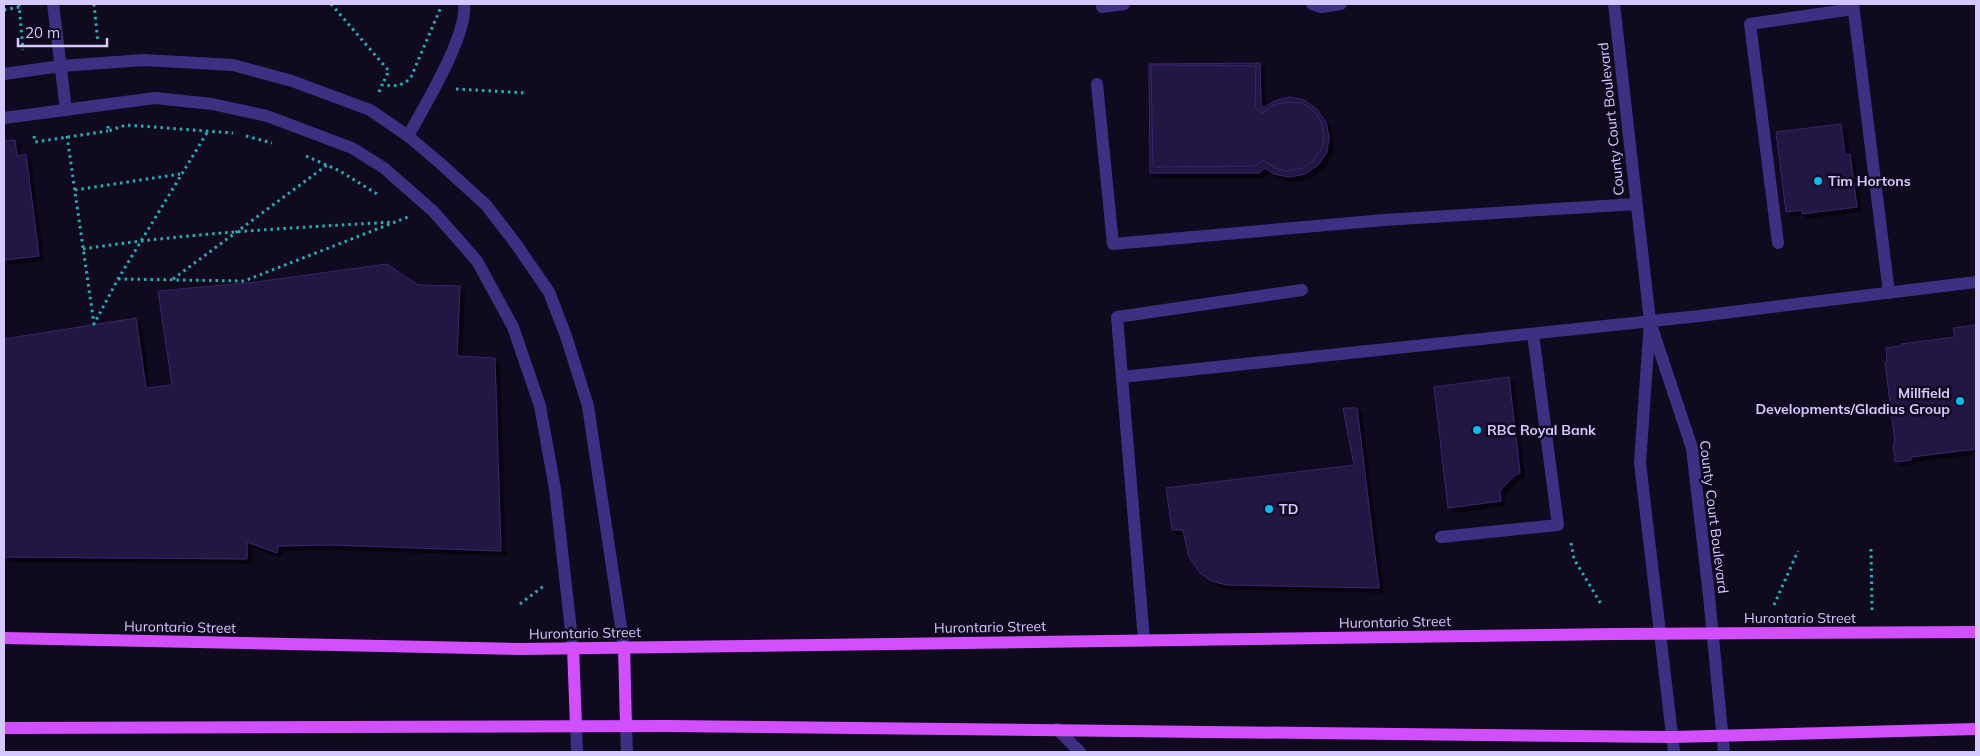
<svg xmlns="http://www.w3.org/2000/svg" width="1980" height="756" font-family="Mulish,sans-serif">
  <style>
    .building { fill: #231442; stroke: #3c2470; filter: url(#shadow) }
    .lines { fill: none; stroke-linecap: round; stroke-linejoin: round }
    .path { stroke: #21b0ba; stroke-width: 3; stroke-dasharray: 2.5 4; stroke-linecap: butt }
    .minor { stroke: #3d3083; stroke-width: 12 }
    .major { stroke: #d24fff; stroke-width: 12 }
    .poi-dot { fill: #00bdf3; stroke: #100a1f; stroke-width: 2 }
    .labels { text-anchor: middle; stroke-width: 5; stroke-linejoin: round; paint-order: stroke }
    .street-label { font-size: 14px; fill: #d5c8ff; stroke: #100a1f }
    .poi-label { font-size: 14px; font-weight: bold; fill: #d5c8ff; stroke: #100a1f; text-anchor: start }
  </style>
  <defs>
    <filter id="shadow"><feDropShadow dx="4.5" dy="4.5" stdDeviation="0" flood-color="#0009"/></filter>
  </defs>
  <rect width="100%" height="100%" fill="#100a1f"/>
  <g class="building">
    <path d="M1260,63l1,42 3,3 10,-7 15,-4 15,3 13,9 9,13 3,15 -2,15 -9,13 -13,9 -16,3 -15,-3 -9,-6 -6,5h-109l-1,-109z"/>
    <path d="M1151,65l105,1 -1,41 7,6 14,-9 12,-2 14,1 12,8 7,10 3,15 -2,12 -9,13 -10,7 -16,3 -12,-3 -12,-8 -7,6 -103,1z"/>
    <path d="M1841,124l4,31 5,-1 7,53 -55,7v-4l-16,2 -10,-80z"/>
    <path d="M15,140l2,16 9,-2 13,102 -35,4v-119z"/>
    <path d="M387,264l31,21 42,1 -3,70 38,2 6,193 -169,-6 -54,1 -1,7 -30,-11v17l-243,-2v-218l132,-21 10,70 26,-3 -14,-94 98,-9z"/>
    <path d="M1976,325v124l-65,8v3l-16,2 -2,-18 2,-1 -10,-81h2l-1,-14 15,-2v-2l54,-7 -2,-9z"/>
    <path d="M1509,377l11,96 -6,3 -14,15 1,10 -53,7 -14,-121z"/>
    <path d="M1343,408h14l22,180 -152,-3 -16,-4 -11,-8 -11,-16 -6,-27h-11l-6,-42 188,-23z"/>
  </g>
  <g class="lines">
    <g class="path">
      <path d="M19,4l4,46"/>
      <path d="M94,4l4,39"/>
      <path d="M331,4l58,67 -7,14"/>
      <path d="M4,10l15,-3"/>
      <path d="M456,89l70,4"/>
      <path d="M379,92l3,-7c12,1 21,2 29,-8l30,-70"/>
      <path d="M108,126v5l18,-6 107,8"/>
      <path d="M34,136l1,6 73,-11"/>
      <path d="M67,136l27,188 24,-45 90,-148"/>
      <path d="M246,136l26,7"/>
      <path d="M306,156l34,15 37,23"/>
      <path d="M75,190l105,-16"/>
      <path d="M83,249c103,-16 207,-21 311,-27"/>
      <path d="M118,279l126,2 164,-64"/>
      <path d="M173,279l154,-114"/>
      <path d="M1571,543l3,16 27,45"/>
      <path d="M1871,549l1,62"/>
      <path d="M520,604l25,-19"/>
      <path d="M1774,605l24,-54"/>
    </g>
    <g class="minor">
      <path d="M53,4l13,106"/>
      <path d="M1312,4l9,3 20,-3"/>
      <path d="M1614,4l36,317 -10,142 34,289"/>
      <path d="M1853,4l36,289"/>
      <path d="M1102,7l22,-3"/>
      <path d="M4,74l57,-8 83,-6 89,5 59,16 78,29 38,26 33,28 45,41 30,39 33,48 17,44 22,70 36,241"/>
      <path d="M1097,84l16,160 271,-24 252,-16"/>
      <path d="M4,118l151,-20 57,6 55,12 85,32 32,20 50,44 43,49 36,66 27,79 15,83 18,159"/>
      <path d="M408,136c16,-29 60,-101 56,-132"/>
      <path d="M1778,243l-28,-219 103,-15"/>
      <path d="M1652,328l40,120 17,148 15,156"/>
      <path d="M1122,377l-5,-60 185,-27"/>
      <path d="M1441,537l117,-12 -25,-191"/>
      <path d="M1144,640l-22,-263 577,-61 277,-34"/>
      <path d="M576,726l1,26"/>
      <path d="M626,726l1,26"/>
      <path d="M1057,729l23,23"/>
    </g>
    <g class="major">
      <path d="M4,638l517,11 1093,-15 362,-2"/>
      <path d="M624,647l2,79"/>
      <path d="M573,648l3,78"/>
      <path d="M4,728l662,-2 1006,11 304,-8"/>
    </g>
  </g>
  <g class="poi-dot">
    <circle cx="1818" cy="181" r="5"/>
    <circle cx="1960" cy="401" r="5"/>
    <circle cx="1477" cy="430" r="5"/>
    <circle cx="1269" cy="509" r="5"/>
  </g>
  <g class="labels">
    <g class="street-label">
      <text transform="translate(1611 119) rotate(-96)" y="5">County Court Boulevard</text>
      <text transform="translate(1714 517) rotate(83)" y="5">County Court Boulevard</text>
      <text x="1800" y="623">Hurontario Street</text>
      <text transform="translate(1395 622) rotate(-1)" y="5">Hurontario Street</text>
      <text transform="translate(180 627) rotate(1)" y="5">Hurontario Street</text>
      <text transform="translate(990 627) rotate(-1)" y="5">Hurontario Street</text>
      <text transform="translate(585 633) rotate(-1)" y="5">Hurontario Street</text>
    </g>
    <g class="poi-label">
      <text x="1828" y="186">Tim Hortons</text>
      <text x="1950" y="398" text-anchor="end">Millfield<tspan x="1950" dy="16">Developments/Gladius Group</tspan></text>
      <text x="1487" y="435">RBC Royal Bank</text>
      <text x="1279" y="514">TD</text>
    </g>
  </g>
  <rect width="1980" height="756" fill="none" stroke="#d5c8ff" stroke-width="10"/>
  <path d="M18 38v8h89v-8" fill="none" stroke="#d5c8ff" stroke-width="2.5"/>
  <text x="25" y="38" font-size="15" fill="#d5c8ff" stroke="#100a1f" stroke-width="4" paint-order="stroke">20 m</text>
</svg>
